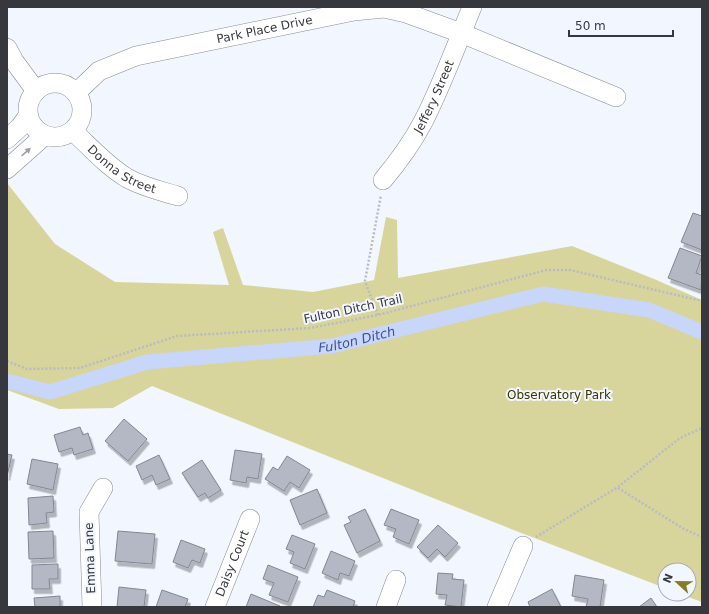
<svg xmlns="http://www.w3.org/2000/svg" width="709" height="614" font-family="'DejaVu Sans',sans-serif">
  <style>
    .green { fill: #d7d59b }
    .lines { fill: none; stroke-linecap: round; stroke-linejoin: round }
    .canal { stroke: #c8d6f9; stroke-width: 15 }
    .building { fill: #b3b8c4; stroke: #828793; filter: url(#shadow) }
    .minor-casing { stroke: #878c98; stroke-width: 20 }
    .path { stroke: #b8bbc3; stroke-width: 2.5; stroke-dasharray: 2 2; stroke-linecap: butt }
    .minor { stroke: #fff; stroke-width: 19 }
    .oneway { fill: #9a9c9e }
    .labels { text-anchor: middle; stroke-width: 4; stroke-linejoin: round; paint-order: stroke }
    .street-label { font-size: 12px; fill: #36383e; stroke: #f2f6fe }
    .park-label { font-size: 12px; fill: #393601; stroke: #f2f6fe }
    .water-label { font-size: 13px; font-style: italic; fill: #3d5297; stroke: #f2f6fe }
  </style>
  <defs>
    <filter id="shadow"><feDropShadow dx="2.5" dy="4.5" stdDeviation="0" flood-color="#0004"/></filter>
  </defs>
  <rect width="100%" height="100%" fill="#f2f6fe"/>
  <path class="green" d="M7,183l48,61 60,38 114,3 -16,-53 10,-4 20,57 70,7 61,-12 12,-63 11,3 1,58 174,-32 82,33 48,21v302l-22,-8h9v-24h-24v18l-154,-59 -359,-143 -39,22 -54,1 -52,-19z"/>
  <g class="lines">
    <path class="canal" id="s1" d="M7,381l43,11 97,-30 185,-16 211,-52 106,16 53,22"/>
  </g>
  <g class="building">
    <path d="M693,213l9,3v34l-21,-8z"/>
    <path d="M680,248l22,8 -6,17 6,2 -1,15 -33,-12z"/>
    <path d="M124,419l23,20 -19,22 -23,-20z"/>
    <path d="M80,427l3,8 5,-2 5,16 -19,6 -2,-7 -13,4 -5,-17z"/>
    <path d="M235,450l27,4 -4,25 -11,-2 -1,6 -16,-3z"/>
    <path d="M7,454l5,1 -5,21z"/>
    <path d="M159,455l11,24 -14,6 -4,-10 -10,5 -6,-14z"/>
    <path d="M287,456l23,14 -11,18 -9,-6 -6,9 -19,-12 8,-12 5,3z"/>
    <path d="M32,459l26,5 -5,26 -26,-6z"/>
    <path d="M202,460l19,30 -13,8 -3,-5 -7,4 -16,-24z"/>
    <path d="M317,489l10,24 -27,12 -10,-25z"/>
    <path d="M53,496l1,16 -8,1 1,10 -18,2 -1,-27z"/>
    <path d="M365,509l15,32 -23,12 -13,-28 7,-3 -3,-5z"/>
    <path d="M391,509l28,11 -10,24 -16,-7 3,-8 -12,-4z"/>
    <path d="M438,525l20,18 -13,14 -8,-8 -9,9 -11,-11z"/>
    <path d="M53,531l1,27 -25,1 -1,-27z"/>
    <path d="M118,531l37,3 -3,30 -37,-3z"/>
    <path d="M292,535l23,9 -10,25 -15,-6 4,-11 -8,-3z"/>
    <path d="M181,540l24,9 -5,14 -8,-3 -4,8 -15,-6z"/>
    <path d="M331,551l24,10 -6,15 -9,-3 -2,7 -16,-7z"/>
    <path d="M58,564v15h-9l1,10h-18v-24z"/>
    <path d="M268,565l30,12 -10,25 -19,-7 5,-12 -11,-4z"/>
    <path d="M438,573l15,1 -1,5 12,1 -3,27 -16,-2 2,-10 -11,-1z"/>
    <path d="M575,575l29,5 -4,27h-14l2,-8 -16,-3z"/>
    <path d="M119,587l27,3 -2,17h-27z"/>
    <path d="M552,589l9,18h-31l-2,-5z"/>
    <path d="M162,590l26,9 -3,8h-29z"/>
    <path d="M327,590l28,11 -2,6h-40l5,-12 6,2z"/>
    <path d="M251,594l29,12v1h-34z"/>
    <path d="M60,596v11h-25l-1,-9z"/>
    <path d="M651,598l6,9h-18z"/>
  </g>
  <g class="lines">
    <g class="minor-casing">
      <g id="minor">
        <path d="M7,48l7,13 22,30"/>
        <circle cx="55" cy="110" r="27"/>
        <path id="s2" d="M76,93l23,-22 37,-15 218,-45 30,-3 22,5 55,20 155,64"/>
        <path id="s3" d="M73,131c17,16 34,35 54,47 16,9 34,13 51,18"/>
        <path d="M7,139l13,-12 8,-11"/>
        <path d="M7,169l37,-33"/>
        <path id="s4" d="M383,180c15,-18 29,-37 40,-58 19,-37 33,-76 49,-115"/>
        <path d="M92,607l-3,-95 14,-24"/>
        <path id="s5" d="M215,607l35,-88"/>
        <path d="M386,607l10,-27"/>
        <path d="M497,607l26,-61"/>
      </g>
    </g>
    <g class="path">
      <path d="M378,315l-13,-34 16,-86"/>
      <path d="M7,361l20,8 53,-1 97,-32 133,-8 68,-13 168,-45h24l132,31"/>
      <path d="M618,488l66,41 18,8"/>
      <path d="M536,537l82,-50 62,-49 22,-10"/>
    </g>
    <use href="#minor" class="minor"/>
  </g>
  <defs><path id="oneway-solid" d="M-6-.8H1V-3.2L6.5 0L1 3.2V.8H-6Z"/></defs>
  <use class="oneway" href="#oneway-solid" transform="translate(26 152) rotate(-42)"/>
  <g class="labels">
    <g class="street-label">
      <text dy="4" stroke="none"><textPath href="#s2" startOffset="203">Park Place Drive</textPath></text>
      <text dy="4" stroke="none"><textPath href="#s4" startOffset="98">Jeffery Street</textPath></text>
      <text dy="4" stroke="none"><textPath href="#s3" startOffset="63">Donna Street</textPath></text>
      <text transform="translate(353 309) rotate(-12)" y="4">Fulton Ditch Trail</text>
      <text transform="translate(90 558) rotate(-92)" y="4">Emma Lane</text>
      <text dy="4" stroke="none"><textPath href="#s5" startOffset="47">Daisy Court</textPath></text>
    </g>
    <g class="park-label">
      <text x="559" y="399">Observatory Park</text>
    </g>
    <g class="water-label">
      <text dy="5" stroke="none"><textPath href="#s1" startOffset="357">Fulton Ditch</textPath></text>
    </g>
  </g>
  <rect width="709" height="614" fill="none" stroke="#36383e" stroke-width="16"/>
  <g transform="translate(677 582) rotate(292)"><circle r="19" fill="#f2f6fe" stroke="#a7aab1"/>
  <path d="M0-3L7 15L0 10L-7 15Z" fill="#837e25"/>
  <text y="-6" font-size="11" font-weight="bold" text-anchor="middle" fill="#36383e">N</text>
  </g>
  <path d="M569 30v6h104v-6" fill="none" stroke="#36383e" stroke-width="2"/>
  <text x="575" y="30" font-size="12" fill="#36383e" stroke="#f2f6fe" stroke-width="3" paint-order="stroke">50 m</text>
</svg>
